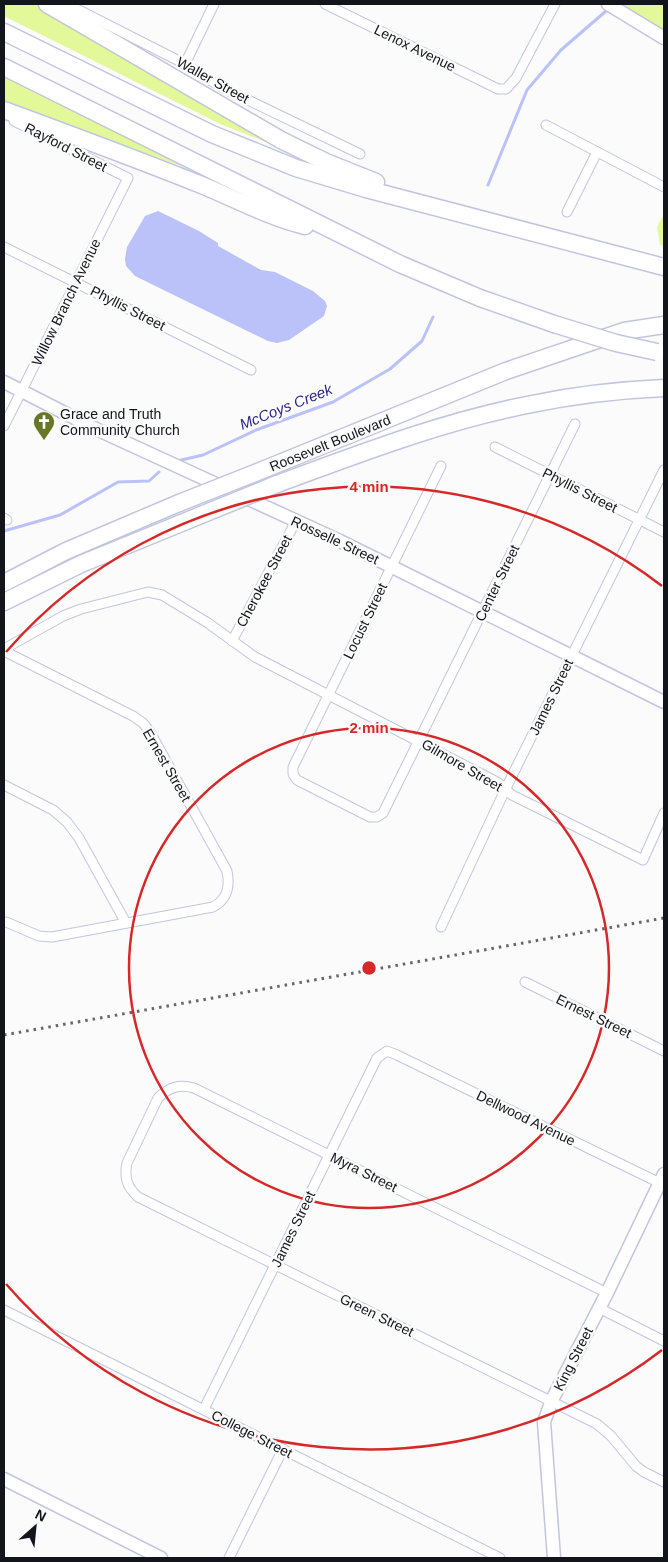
<svg xmlns="http://www.w3.org/2000/svg" width="668" height="1562" font-family="Arial,sans-serif">
  <style>
    .green { fill: #e3f899 }
    .water { fill: #bac2f9 }
    .lines { fill: none; stroke-linecap: round; stroke-linejoin: round }
    .stream { stroke: #bac2f9; stroke-width: 3 }
    .street-casing { stroke: #c1c6de; stroke-width: 11 }
    .secondary-casing { stroke: #c1c6de; stroke-width: 15 }
    .highway-casing { stroke: #c1c6de; stroke-width: 19 }
    .street { stroke: #fff; stroke-width: 9 }
    .secondary { stroke: #fff; stroke-width: 12 }
    .highway { stroke: #fff; stroke-width: 16 }
    .rail { stroke: #65666b; stroke-width: 3; stroke-dasharray: 2.5 5; stroke-linecap: butt }
    .highway-bridge-casing { stroke: #c1c6de; stroke-width: 19; stroke-linecap: butt }
    .highway-bridge { stroke: #fff; stroke-width: 16 }
    .ring { fill: none; stroke: #d62828; stroke-width: 2.5 }
    .labels { text-anchor: middle; stroke-width: 5; stroke-linejoin: round; paint-order: stroke }
    .street-label { font-size: 14px; fill: #13151d; stroke: #fbfbfb }
    .poi-label { font-size: 14px; fill: #13151d; stroke: #fbfbfb; text-anchor: start }
    .water-label { font-size: 15px; font-style: italic; fill: #2d2589; stroke: #fbfbfb }
    .centre { fill: #d62828; stroke: #fbfbfb; stroke-width: 2.5 }
    .ring-label { font-size: 15px; text-anchor: middle; font-weight: bold; fill: #d62828; stroke: #fbfbfb; stroke-width: 5; stroke-linejoin: round; paint-order: stroke }
  </style>
  <rect width="100%" height="100%" fill="#fbfbfb"/>
  <g class="green">
    <path d="M4,4h34l266,153 -84,-33 -216,-108z"/>
    <path d="M621,4h43v26z"/>
    <path d="M4,73l208,104 -208,-75z"/>
    <path d="M664,214v32l-4,-1 -3,-18z"/>
  </g>
  <path class="water" d="M158,211l41,20 19,12v3l43,24 14,2 38,19 12,10 2,5 -3,10 -35,24 -12,3 -9,-2 -133,-65 -9,-10 -1,-7 2,-12 18,-31z"/>
  <g class="lines">
    <g class="stream">
      <path d="M488,185l39,-95 34,-40 45,-39"/>
      <path d="M177,461l26,-6 53,-25 77,-28 57,-33 32,-28 11,-24"/>
      <path d="M4,531l56,-16 58,-33 31,-1 10,-9"/>
    </g>
    <g class="street-casing">
      <g id="street">
        <path d="M67,4l118,60 16,11 24,14 135,65"/>
        <path d="M325,4l173,85h8l10,-11 39,-74"/>
        <path d="M185,64l29,-60"/>
        <path d="M546,125l118,62"/>
        <path d="M567,212l30,-60"/>
        <path d="M4,247l247,123"/>
        <path d="M4,426l124,-248 -114,-57"/>
        <path d="M495,447l169,85"/>
        <path d="M441,466l-148,301v7l4,6 73,37h7l6,-4 192,-389"/>
        <path d="M4,518l3,2"/>
        <path d="M232,641l64,-120"/>
        <path d="M4,649l59,-33 18,-7 67,-17 14,3 46,28 47,34 242,125 15,13 131,65 21,-47"/>
        <path d="M4,651l129,65 10,7 7,9 77,139c3,15 1,28 -14,36l-161,30 -13,-1 -33,-14"/>
        <path d="M4,785l49,25 14,12 12,16 47,85"/>
        <path d="M441,927l64,-137 159,-320"/>
        <path d="M525,982l139,69"/>
        <path d="M607,1293l-413,-205c-15,-4 -25,-1 -36,10l-31,65c-3,15 0,24 11,34l459,227 14,12 25,30 8,6 20,10"/>
        <path d="M599,1308l65,33"/>
        <path d="M4,1310l496,248"/>
        <path d="M204,1409l173,-351 10,-7 10,4 267,130"/>
        <path d="M229,1558l54,-109"/>
      </g>
    </g>
    <g class="secondary-casing">
      <g id="secondary">
        <path d="M608,4l56,34"/>
        <path d="M4,382l90,46 246,113 324,161"/>
        <path d="M4,1479l157,79"/>
        <path d="M554,1558l-10,-136 8,-22 55,-107 57,-119"/>
      </g>
    </g>
    <g class="highway-casing">
      <g id="highway">
        <path d="M47,4l234,136 45,22 50,20"/>
        <path d="M4,32l208,102 84,34 70,21 298,78"/>
        <path d="M4,67l396,197 80,34 74,26"/>
        <path d="M4,110c65,24 130,48 195,74 35,14 69,33 106,42"/>
        <path d="M255,473l251,-102 118,-40 40,-6"/>
        <path d="M277,484c84,-31 167,-63 255,-80 43,-9 88,-14 132,-16"/>
        <path d="M4,583l62,-32 113,-48"/>
        <path d="M4,602l77,-38 120,-49"/>
      </g>
    </g>
    <use href="#street" class="street"/>
    <use href="#secondary" class="secondary"/>
    <use href="#highway" class="highway"/>
    <path class="rail" d="M4,1035l660,-117"/>
    <g class="highway-bridge-casing">
      <g id="highway-bridge">
        <path d="M554,324l62,19 41,9"/>
        <path d="M179,503l76,-30"/>
        <path d="M201,515l76,-31"/>
      </g>
    </g>
    <use href="#highway-bridge" class="highway-bridge"/>
  </g>
  <g class="ring">
    <circle cx="369" cy="968" r="240"/>
    <path d="M662 1350A481 481 0 0 1 6 1284M6 652A481 481 0 0 1 662 586"/>
  </g>
  <defs>
    <g id="church-pin" transform="scale(1.125)"><path d="M0 17L-7.5 6A9.5 9.5 0 1 1 7.5 6Z" fill="#687725" stroke="#fbfbfb"/><path d="M-1.2-6h2.4v3.5h3.3v2.4h-3.3V6h-2.4V-.1h-3.3v-2.4h3.3Z" fill="#fff"/></g>
  </defs>
  <g fill-rule="evenodd">
    <use href="#church-pin" x="44" y="422"/>
  </g>
  <g class="labels">
    <g class="street-label">
      <text transform="translate(415 48) rotate(26)" y="5">Lenox Avenue</text>
      <text transform="translate(213 80) rotate(29)" y="5">Waller Street</text>
      <text transform="translate(66 147) rotate(27)" y="5">Rayford Street</text>
      <text transform="translate(66 302) rotate(-64)" y="5">Willow Branch Avenue</text>
      <text transform="translate(128 308) rotate(27)" y="5">Phyllis Street</text>
      <text transform="translate(330 443) rotate(-22)" y="5">Roosevelt Boulevard</text>
      <text transform="translate(580 490) rotate(27)" y="5">Phyllis Street</text>
      <text transform="translate(335 540) rotate(25)" y="5">Rosselle Street</text>
      <text transform="translate(264 581) rotate(-62)" y="5">Cherokee Street</text>
      <text transform="translate(497 583) rotate(-64)" y="5">Center Street</text>
      <text transform="translate(365 621) rotate(-64)" y="5">Locust Street</text>
      <text transform="translate(551 697) rotate(-64)" y="5">James Street</text>
      <text transform="translate(167 765) rotate(60)" y="5">Ernest Street</text>
      <text transform="translate(462 765) rotate(30)" y="5">Gilmore Street</text>
      <text transform="translate(594 1016) rotate(26)" y="5">Ernest Street</text>
      <text transform="translate(526 1118) rotate(26)" y="5">Dellwood Avenue</text>
      <text transform="translate(364 1172) rotate(26)" y="5">Myra Street</text>
      <text transform="translate(293 1229) rotate(-64)" y="5">James Street</text>
      <text transform="translate(377 1315) rotate(26)" y="5">Green Street</text>
      <text transform="translate(573 1359) rotate(-63)" y="5">King Street</text>
      <text transform="translate(252 1434) rotate(27)" y="5">College Street</text>
    </g>
    <g class="poi-label">
      <text x="60" y="419">Grace and Truth<tspan x="60" dy="16">Community Church</tspan></text>
    </g>
    <g class="water-label">
      <text transform="translate(286 407) rotate(-22)" y="5">McCoys Creek</text>
    </g>
  </g>
  <circle cx="369" cy="968" r="8" class="centre"/>
  <g class="ring-label">
    <text x="369" y="492">4 min</text>
    <text x="369" y="733">2 min</text>
  </g>
  <rect width="668" height="1562" fill="none" stroke="#13151d" stroke-width="10"/>
  <g transform="translate(35 1527) rotate(27)" stroke="#fbfbfb" stroke-width="4" paint-order="stroke">
  <path d="M0-4L9 19L0 12L-9 19Z" fill="#13151d"/>
  <text y="-8" font-size="14" font-weight="bold" text-anchor="middle" fill="#13151d">N</text>
  </g>
</svg>
